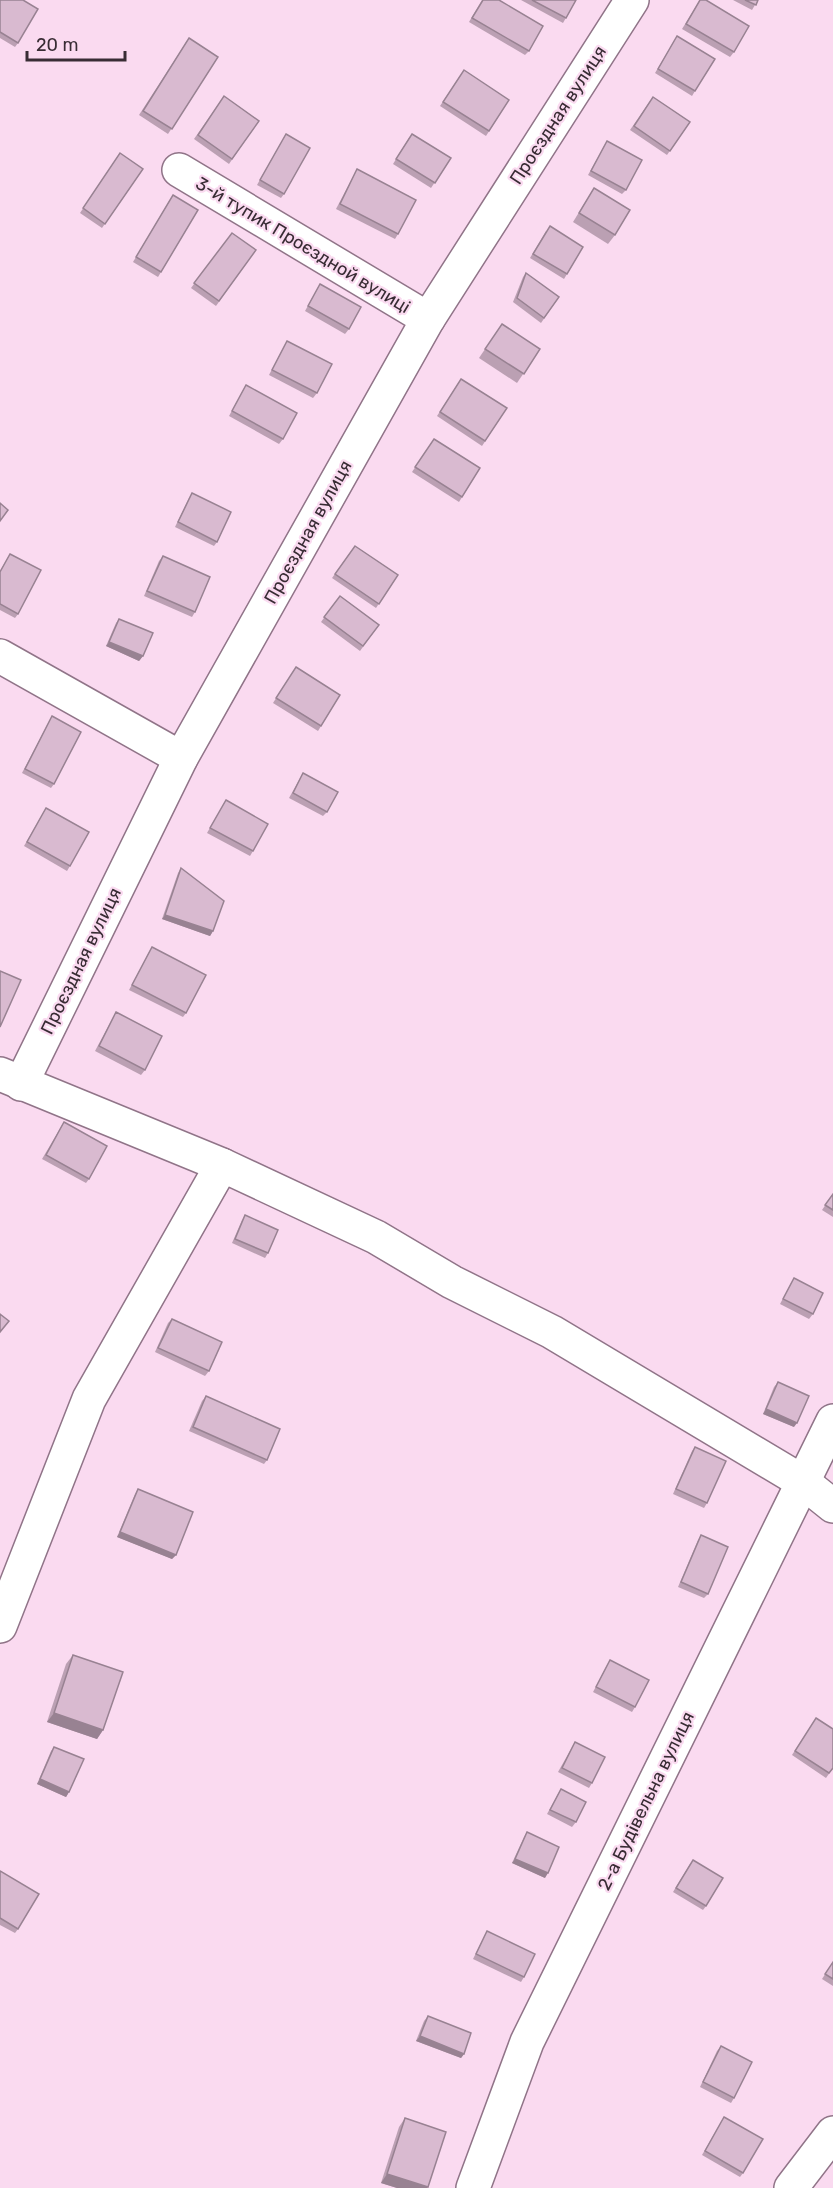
<svg xmlns="http://www.w3.org/2000/svg" width="833" height="2188" font-family="Rubik,sans-serif">
  <style>
    .lines { fill: none; stroke-linecap: round; stroke-linejoin: round }
    .minor-casing { stroke: #907488; stroke-width: 36 }
    .minor { stroke: #fff; stroke-width: 33 }
    .wall { fill: #bba0b3 }
    .shaded-wall { fill: #988292 }
    .building { fill: #d9bad0; stroke: #988292; stroke-width: 1.5 }
    .labels { text-anchor: middle; stroke-width: 4.5; stroke-linejoin: round; paint-order: stroke }
    .street-label { font-size: 18px; fill: #382c34; stroke: #fadaf0 }
  </style>
  <rect width="100%" height="100%" fill="#fadaf0"/>
  <g class="lines">
    <g class="minor-casing">
      <g id="minor">
        <path d="M179,170l249,149"/>
        <path d="M0,656l181,102"/>
        <path d="M0,1074l222,91 154,72 76,45 100,50 251,150 30,24"/>
        <path d="M21,1084l160,-326 247,-439 204,-319"/>
        <path d="M0,1626l89,-227 133,-234"/>
        <path d="M473,2188l54,-146 306,-621"/>
        <path d="M791,2188l42,-55"/>
      </g>
    </g>
    <use href="#minor" class="minor"/>
  </g>
  <g class="wall">
    <path d="M0,0l18,43 -3,4 -15,-9z"/>
    <path d="M482,0h17l30,51 -4,4 -56,-33z"/>
    <path d="M521,0h55l-13,23z"/>
    <path d="M700,0l34,52 -4,5 -48,-28z"/>
    <path d="M733,0h25l-6,10z"/>
    <path d="M189,38l29,19 -50,77 -29,-19z"/>
    <path d="M674,41l21,50 -3,5 -37,-23z"/>
    <path d="M464,70l45,30 -23,36 -46,-30z"/>
    <path d="M224,96l35,25 -30,43 -35,-25z"/>
    <path d="M653,97l37,25 -23,33 -37,-25z"/>
    <path d="M286,134l-2,60 -3,4 -24,-13z"/>
    <path d="M409,138l42,20 -20,30 -38,-24z"/>
    <path d="M607,141l19,49 -4,4 -34,-19z"/>
    <path d="M120,153l23,16 -41,59 -22,-15z"/>
    <path d="M357,169l41,65 -3,5 -59,-30z"/>
    <path d="M594,188l21,47 -7,9 -35,-22z"/>
    <path d="M173,195l-12,77 -3,5 -25,-15z"/>
    <path d="M546,231l21,43 -3,5 -34,-21z"/>
    <path d="M232,233l24,17 -40,56 -25,-18z"/>
    <path d="M526,273l33,24 -18,26 -28,-21 10,-25z"/>
    <path d="M320,284l29,45 -4,5 -40,-23z"/>
    <path d="M502,324l38,25 -23,34 -38,-25z"/>
    <path d="M287,341l30,52 -4,5 -44,-23z"/>
    <path d="M461,379l46,29 -25,38 -45,-30z"/>
    <path d="M246,385l37,54 -4,5 -50,-28z"/>
    <path d="M434,439l46,29 -21,34 -47,-30z"/>
    <path d="M192,493l25,49 -3,4 -39,-19 14,-29z"/>
    <path d="M355,546l43,29 -22,33 -44,-30z"/>
    <path d="M10,554l8,60 -3,4 -15,-8v-39z"/>
    <path d="M163,556l32,56 -3,5 -48,-21 15,-35z"/>
    <path d="M340,596l39,29 -19,26 -39,-29z"/>
    <path d="M119,619l24,37 -4,5 -33,-15 10,-23z"/>
    <path d="M296,667l44,28 -22,36 -45,-28z"/>
    <path d="M52,716l2,68 -3,4 -29,-15z"/>
    <path d="M303,773l24,39 -4,4 -34,-18z"/>
    <path d="M226,800l27,51 -3,5 -43,-23z"/>
    <path d="M46,808l24,58 -3,5 -43,-25z"/>
    <path d="M181,868l32,63 -3,5 -48,-17 16,-46z"/>
    <path d="M152,947l34,66 -3,4 -54,-27z"/>
    <path d="M116,1012l29,58 -4,5 -46,-24z"/>
    <path d="M64,1122l25,57 -3,4 -44,-24z"/>
    <path d="M833,1194v23l-11,-7z"/>
    <path d="M245,1215l23,38 -3,5 -33,-15 10,-23z"/>
    <path d="M794,1278l19,36 -4,5 -29,-15z"/>
    <path d="M172,1319l37,52 -4,5 -50,-24 13,-29z"/>
    <path d="M778,1382l16,45 -31,-13 11,-27z"/>
    <path d="M206,1396l61,64 -3,4 -75,-33 13,-30z"/>
    <path d="M695,1447l12,56 -3,5 -31,-14 19,-43z"/>
    <path d="M138,1489l38,66 -4,4 -55,-22 18,-43z"/>
    <path d="M701,1535l7,59 -4,4 -26,-11 20,-47z"/>
    <path d="M73,1655l30,75 -6,9 -50,-17 19,-58z"/>
    <path d="M610,1660l25,47 -3,5 -39,-20z"/>
    <path d="M816,1718l17,50 -7,10 -34,-23z"/>
    <path d="M575,1742l17,41 -3,5 -31,-16z"/>
    <path d="M54,1747l15,45 -3,5 -29,-13 14,-33z"/>
    <path d="M561,1789l15,33 -4,5 -25,-13z"/>
    <path d="M527,1832l18,46 -33,-15 12,-26z"/>
    <path d="M690,1864l16,42 -3,4 -30,-18z"/>
    <path d="M0,1871l18,58 -3,4 -15,-8z"/>
    <path d="M487,1931l37,46 -3,5 -48,-23z"/>
    <path d="M833,1962v24l-11,-7z"/>
    <path d="M428,2016l36,38 -3,4 -45,-17 8,-20z"/>
    <path d="M721,2046l13,52 -3,5 -31,-16 17,-36z"/>
    <path d="M724,2117l19,56 -3,4 -38,-22z"/>
    <path d="M405,2118l41,14 -19,56h-30l-16,-5 18,-56z"/>
  </g>
  <g class="shaded-wall">
    <path d="M109,642l34,14 -4,5 -33,-15z"/>
    <path d="M165,915l48,16 -3,5 -48,-17z"/>
    <path d="M766,1409l31,14 -3,4 -31,-13z"/>
    <path d="M120,1532l56,23 -4,4 -55,-22z"/>
    <path d="M54,1713l49,17 -6,9 -50,-17z"/>
    <path d="M40,1779l29,13 -3,5 -29,-13z"/>
    <path d="M515,1859l33,14 -3,5 -33,-15z"/>
    <path d="M420,2036l44,18 -3,4 -45,-17z"/>
    <path d="M387,2174l41,13 -1,1h-30l-16,-5z"/>
  </g>
  <g class="building">
    <path d="M0,0h23l15,9 -20,34 -18,-11z"/>
    <path d="M483,0h16l44,26 -14,25 -57,-33z"/>
    <path d="M532,0h44l-10,18z"/>
    <path d="M700,0h6l43,26 -15,26 -48,-28z"/>
    <path d="M745,0h13l-2,5z"/>
    <path d="M677,36l38,23 -20,32 -37,-22z"/>
    <path d="M189,38l29,19 -46,72 -29,-18z"/>
    <path d="M464,70l45,30 -20,31 -46,-29z"/>
    <path d="M224,96l35,25 -27,38 -34,-24z"/>
    <path d="M653,97l37,25 -20,29 -36,-25z"/>
    <path d="M286,134l24,14 -26,46 -24,-14z"/>
    <path d="M412,134l39,24 -16,25 -39,-24z"/>
    <path d="M607,141l35,19 -16,30 -35,-19z"/>
    <path d="M120,153l23,16 -38,55 -22,-16z"/>
    <path d="M357,169l59,31 -18,34 -58,-30z"/>
    <path d="M594,188l36,22 -15,25 -36,-22z"/>
    <path d="M173,195l25,15 -37,62 -25,-15z"/>
    <path d="M550,226l33,21 -16,27 -34,-20z"/>
    <path d="M232,233l24,17 -37,51 -25,-18z"/>
    <path d="M526,273l33,24 -15,21 -27,-20z"/>
    <path d="M320,284l41,23 -12,22 -41,-23z"/>
    <path d="M502,324l38,25 -16,25 -39,-25z"/>
    <path d="M287,341l45,23 -15,29 -45,-23z"/>
    <path d="M461,379l46,29 -22,33 -45,-29z"/>
    <path d="M246,385l51,28 -14,26 -51,-28z"/>
    <path d="M434,439l46,29 -18,29 -47,-30z"/>
    <path d="M192,493l39,19 -14,30 -39,-20z"/>
    <path d="M0,503l8,7 -8,11z"/>
    <path d="M355,546l43,29 -19,29 -44,-30z"/>
    <path d="M10,554l31,16 -23,44 -18,-10v-32z"/>
    <path d="M163,556l47,21 -15,35 -48,-21z"/>
    <path d="M340,596l39,29 -16,21 -39,-29z"/>
    <path d="M119,619l34,14 -10,23 -34,-14z"/>
    <path d="M296,667l44,28 -19,31 -45,-28z"/>
    <path d="M52,716l29,16 -27,52 -29,-15z"/>
    <path d="M303,773l35,19 -11,20 -34,-19z"/>
    <path d="M226,800l42,24 -15,27 -43,-23z"/>
    <path d="M46,808l43,24 -19,34 -43,-24z"/>
    <path d="M181,868l43,33 -11,30 -48,-16z"/>
    <path d="M152,947l54,28 -20,38 -54,-28z"/>
    <path d="M0,971l21,9 -21,47z"/>
    <path d="M116,1012l46,24 -17,34 -46,-24z"/>
    <path d="M64,1122l43,24 -18,33 -43,-24z"/>
    <path d="M833,1194v16l-8,-5z"/>
    <path d="M245,1215l33,15 -10,23 -33,-14z"/>
    <path d="M794,1278l29,15 -10,21 -30,-15z"/>
    <path d="M0,1314l9,7 -9,11z"/>
    <path d="M172,1319l50,23 -13,29 -51,-23z"/>
    <path d="M778,1382l31,14 -12,27 -31,-14z"/>
    <path d="M206,1396l74,33 -13,31 -74,-33z"/>
    <path d="M695,1447l31,14 -19,42 -31,-14z"/>
    <path d="M138,1489l55,23 -17,43 -56,-23z"/>
    <path d="M701,1535l27,12 -20,47 -27,-12z"/>
    <path d="M73,1655l50,17 -20,58 -49,-17z"/>
    <path d="M610,1660l39,20 -14,27 -39,-20z"/>
    <path d="M816,1718l17,11v39l-4,5 -34,-22z"/>
    <path d="M575,1742l30,15 -13,26 -30,-15z"/>
    <path d="M54,1747l30,12 -15,33 -29,-13z"/>
    <path d="M561,1789l25,13 -10,20 -26,-12z"/>
    <path d="M527,1832l32,15 -11,26 -33,-14z"/>
    <path d="M693,1860l30,18 -17,28 -30,-18z"/>
    <path d="M0,1871l39,23 -21,35 -18,-11z"/>
    <path d="M487,1931l48,23 -11,23 -48,-23z"/>
    <path d="M833,1962v17l-8,-5z"/>
    <path d="M428,2016l43,17 -7,21 -44,-18z"/>
    <path d="M721,2046l31,16 -18,36 -31,-16z"/>
    <path d="M724,2117l39,22 -20,34 -38,-22z"/>
    <path d="M405,2118l41,14 -18,55 -41,-13z"/>
  </g>
  <g class="labels">
    <g class="street-label">
      <text transform="translate(558 115) rotate(-57)" y="6">Проєздная вулиця</text>
      <text transform="translate(303 245) rotate(31)" y="6">3-й тупик Проєздной вулиці</text>
      <text transform="translate(308 532) rotate(-61)" y="6">Проєздная вулиця</text>
      <text transform="translate(81 961) rotate(-64)" y="6">Проєздная вулиця</text>
      <text transform="translate(646 1801) rotate(-64)" y="6">2-а Будівельна вулиця</text>
    </g>
  </g>
  <path d="M27 51v9h98v-9" fill="none" stroke="#382c34" stroke-width="3"/>
  <text x="36" y="51" font-size="18" fill="#382c34" stroke="#fadaf0" stroke-width="4.5" paint-order="stroke">20 m</text>
</svg>
